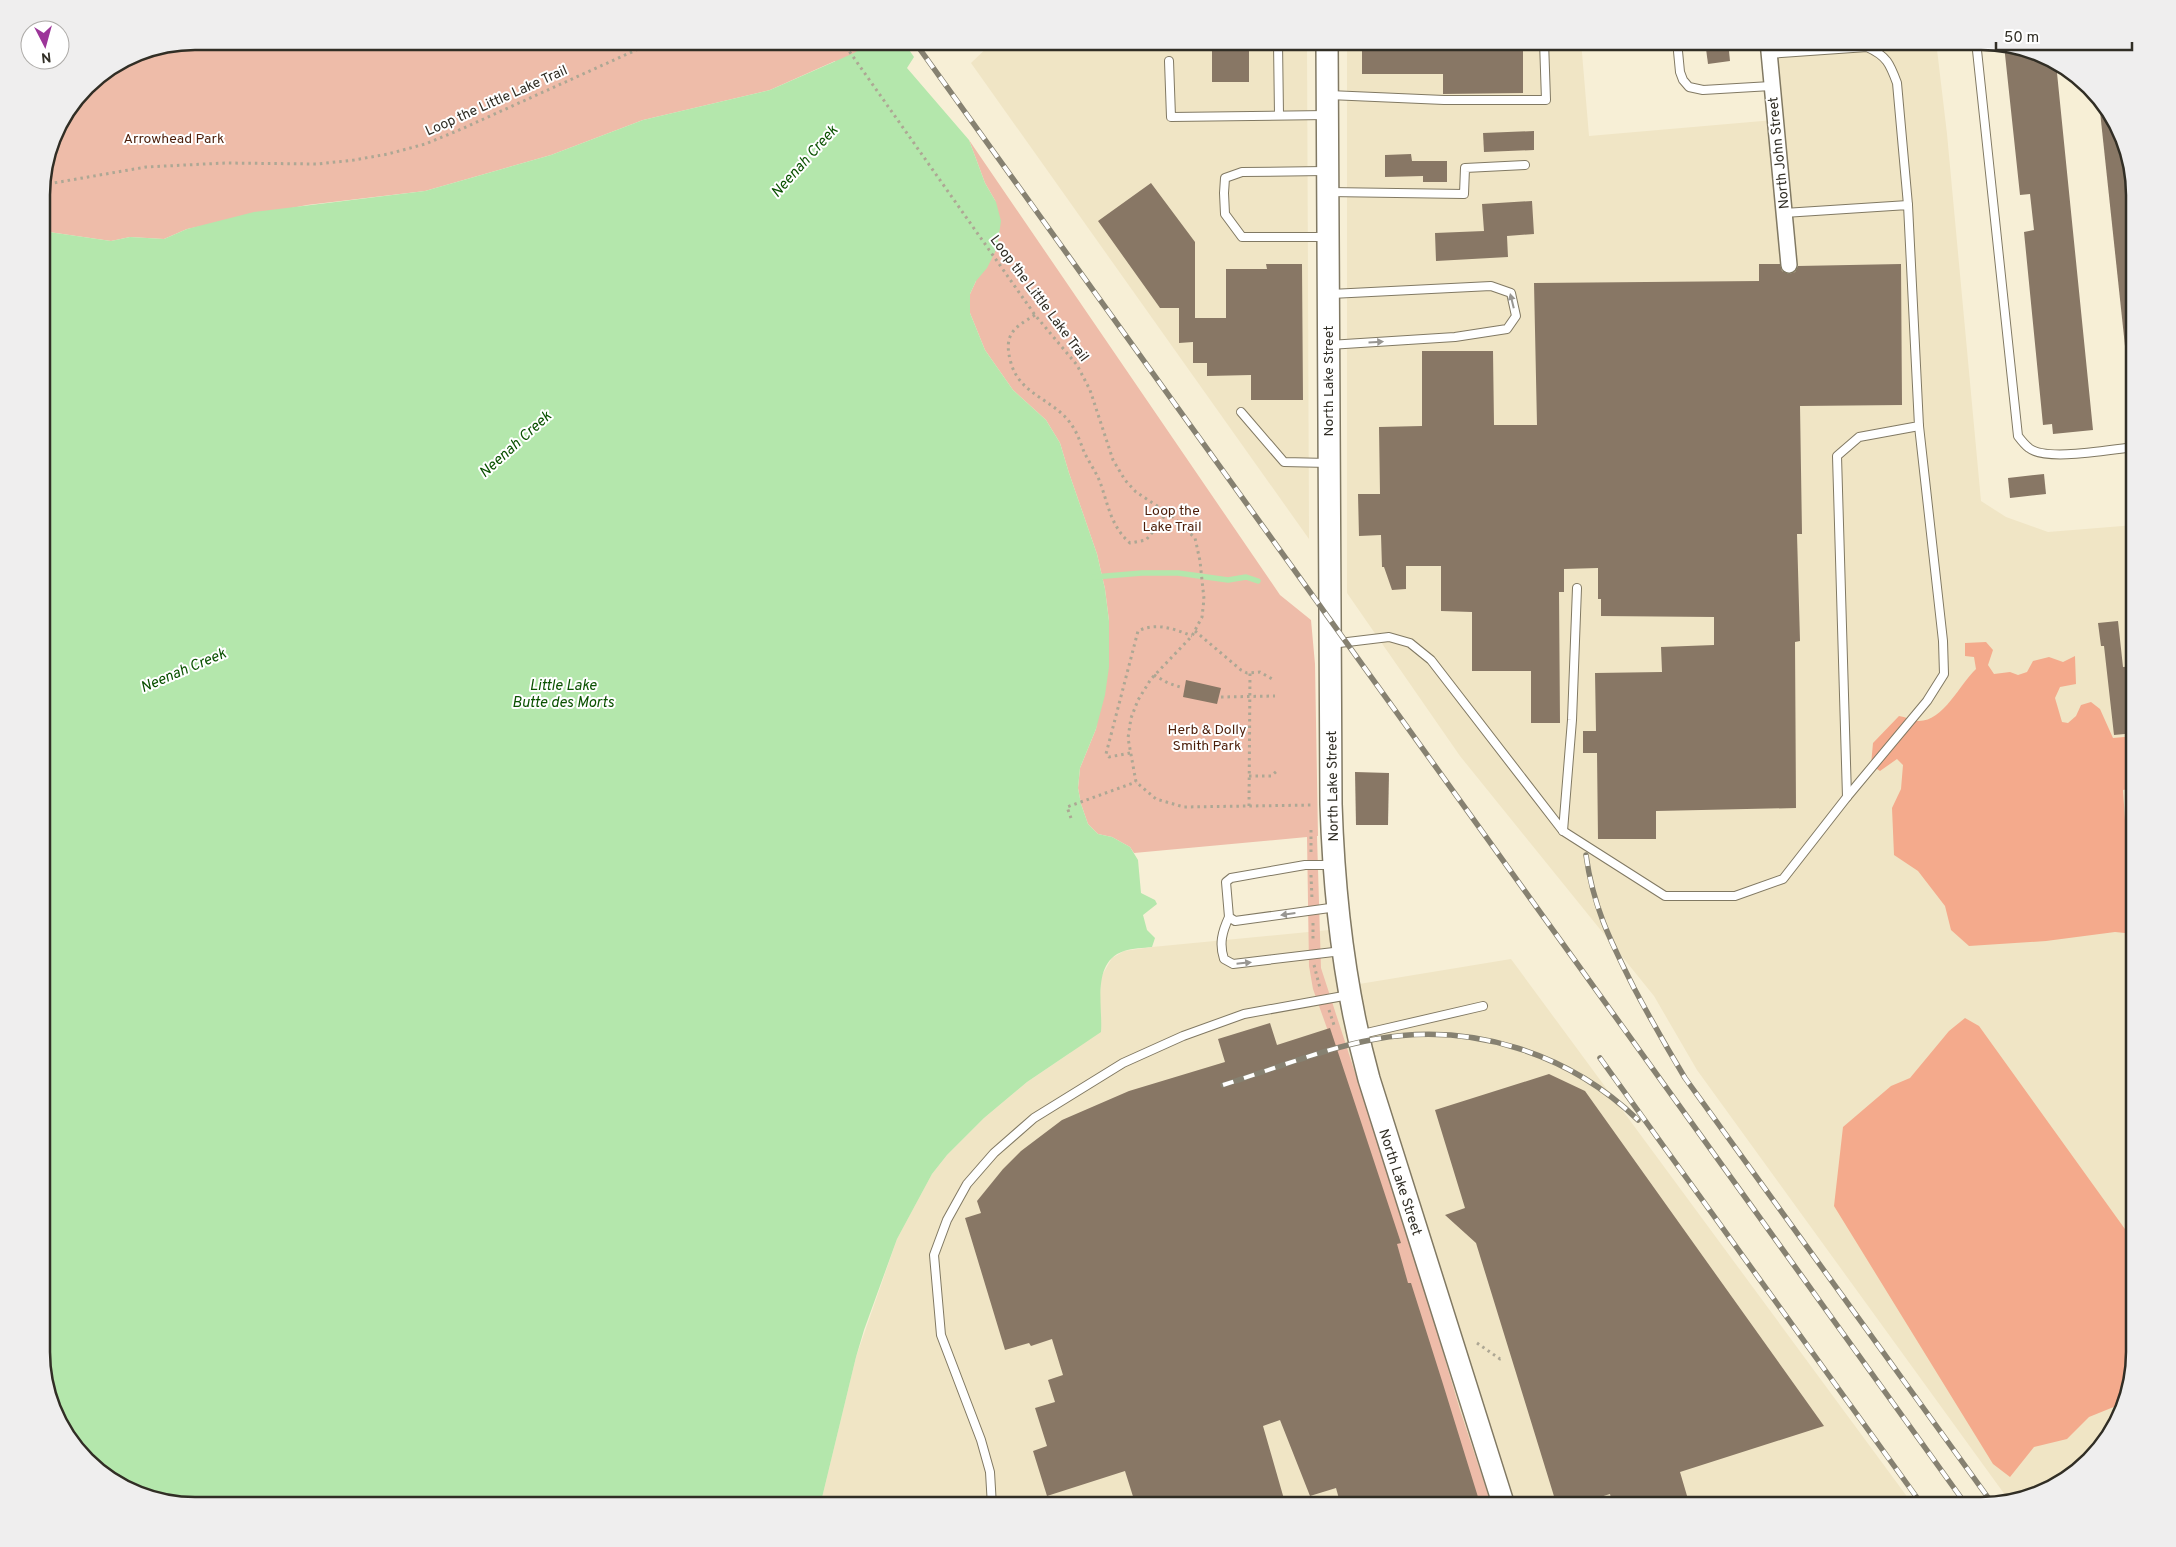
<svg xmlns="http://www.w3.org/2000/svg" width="2176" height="1547" font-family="Overpass,sans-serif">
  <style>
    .built { fill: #f0e5c5 }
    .green { fill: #eebca9 }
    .forest { fill: #f4aa8c }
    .water { fill: #b4e7ac }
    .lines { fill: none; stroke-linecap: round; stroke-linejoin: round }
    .stream { stroke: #b4e7ac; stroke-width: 5.5 }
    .building { fill: #887765 }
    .service-casing { stroke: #817963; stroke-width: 10 }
    .minor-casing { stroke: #817963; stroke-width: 18 }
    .secondary-casing { stroke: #817963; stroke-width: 24 }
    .path { stroke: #ada794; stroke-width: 3; stroke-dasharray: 2.5 4; stroke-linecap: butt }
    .service { stroke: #fff; stroke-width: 8 }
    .minor { stroke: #fff; stroke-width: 15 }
    .secondary { stroke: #fff; stroke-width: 21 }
    .rail-casing { stroke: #868171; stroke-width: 5.5 }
    .rail { stroke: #fff; stroke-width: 4; stroke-dasharray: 11; stroke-linecap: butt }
    .oneway { fill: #989692 }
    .labels { text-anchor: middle; stroke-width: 4; stroke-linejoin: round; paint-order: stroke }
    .street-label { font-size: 14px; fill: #312e25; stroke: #fff }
    .park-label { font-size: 14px; fill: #4c1e09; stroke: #fff }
    .water-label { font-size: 15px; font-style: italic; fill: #0a5100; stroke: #fff }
    .rim { fill: none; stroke: #312e25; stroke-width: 2.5 }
  </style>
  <rect width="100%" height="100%" fill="#f7efd6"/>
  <g class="built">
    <path d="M994,41h313l2,498 -338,-476z"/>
    <path d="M1347,41h234l8,95 185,-16 -6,-79h168l11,93 34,367 25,16 42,15 87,-7v828l-8,48 -24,44 -54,45 -41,9 -311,-429 -43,-74 -194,-240 -113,-163z"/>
    <path d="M1339,929l8,57 164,-27 403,547h-1094l36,-149 41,-118 35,-65 15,-19 37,-37 43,-36 43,-29 30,-57 1,-19 11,-19 12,-7 28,-4z"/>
  </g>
  <path class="green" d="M195,41h678l-5,4 128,157 -11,-19 -16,-43 311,455 31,25 4,44 3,172h-1l4,132 94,289 45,153 32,96h-18l-146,-475 -15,-42 -4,-23 -2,-129 -173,16 -4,-6 -18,-10 -14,-3 -10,-10 -7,-20 -3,-16 2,-20 16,-39 13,-108 -4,-32 -8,-35 -28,-81 -9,-30 -14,-23 -33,-30 -28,-40 -15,-37v-19l6,-13 -141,-220 -65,29 -127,30 -92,35 -126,36 -118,14 -120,24 -23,10 -34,-2 -19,4 -69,-10v-46l11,-49 33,-50 50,-33z"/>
  <g class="forest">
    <path d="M1986,642l7,8 -5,15 6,9 16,-2 8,3 9,-3 6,-11 16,-4 14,5 12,-6 1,28 -16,3 -5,11 7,24 6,1 8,-7 5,-11 10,-3 9,7 13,29 22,-2v52l-12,2 8,119 4,5v20l-20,-2 -69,9 -77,5 -18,-16 -6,-24 -27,-35 -24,-16 -2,-47 9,-19 2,-24 -6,-6 -17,12 -9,-6 2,-22 26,-27c6,1 13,4 19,5 25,1 42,-37 58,-52l-2,-12 -9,-1v-13z"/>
    <path d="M1965,1018l14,8 156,217v110l-9,49 -37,15 -22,22 -33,8 -24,30 -17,-13 -159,-258 9,-79 48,-41 19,-8 39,-47z"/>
  </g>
  <path class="water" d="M873,41h30l11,16 -7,11 62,72 16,43 11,19 5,19 -4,27 -10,20 -11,13 -6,13v19l15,37 28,40 33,30 14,23 9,30 28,81 8,35 4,32v46l-4,28 -9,34 -16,39 -2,20 3,16 7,20 10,10 14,3 18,10 8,13 3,33 14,7 2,4 -14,11 4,15 8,8 -3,9c-9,1 -19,1 -28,4 -33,11 -21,55 -23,81l-74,50 -43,36 -37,37 -15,19 -35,65 -33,91 -8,27 -36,149h-626l-49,-8 -43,-24 -45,-54 -15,-58v-1131l69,10 19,-4 34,2 23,-10 67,-17 171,-21 126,-36 92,-35 127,-30 84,-37z"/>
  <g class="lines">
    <path class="stream" d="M1094,577l48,-4h36l50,7 18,-3 12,4"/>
  </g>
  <g class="building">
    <rect x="1212" y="41" width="37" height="41"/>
    <path d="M1362,41h161v52l-80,1v-20h-81z"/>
    <path d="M1705,41h23l2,20 -22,3z"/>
    <path d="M2004,45l26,4 26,14 37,367 -40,4 -1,-10 -9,1 -19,-193 10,-2 -4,-36 -10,1z"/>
    <path d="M2099,102l20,25 16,67v152h-10z"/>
    <path d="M1534,131v19l-50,2 -1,-19z"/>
    <path d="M1411,154l1,7h35v21h-24v-6l-38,1v-22z"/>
    <path d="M1151,183l44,59v76h31v-49h41l-1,-5h36l1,136h-52v-25l-44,1v-13h-14v-21l-14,1v-35h-19l-62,-87z"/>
    <path d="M1532,201l2,33 -27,2 1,21 -72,4 -1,-28 49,-2 -2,-27z"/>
    <path d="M1759,264h21l2,7 7,3 6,-2 3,-6 103,-2 1,141 -102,1 2,128h-5l3,107 -5,1 1,166 -140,3v28h-58l-1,-86h-14v-22h13l-1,-58 67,-1 -1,-25 53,-2v-28l-113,-1v-17h-3v-31l-34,1v23h-5l1,131h-29v-52h-59v-59l-31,-1v-45h-35v23l-14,1 -8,-23h-2l-1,-32 -22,1 -1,-42h22l-1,-67 43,-1v-75h71l1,74h43l-3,-142 225,-2z"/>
    <path d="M2044,474l2,20 -36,4 -2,-20z"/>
    <path d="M2118,621l5,46 12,-1v67l-21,2 -10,-89h-3l-3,-23z"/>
    <path d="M1186,680l35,8 -4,16 -34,-7z"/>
    <path d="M1355,772l34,1 -1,52h-32z"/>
    <path d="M1270,1023l7,22 53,-17 71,215 -4,1 11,39h3l32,101 35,113v9h-137l-5,-18 -26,8 -30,-76 -17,6 23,80h-150l-11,-35 -78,25 -14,-45 14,-5 -12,-38 20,-6 -7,-22 15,-5 -11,-36 -21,7 -2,-3 -24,7 -40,-132 16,-5 -4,-12 26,-32 18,-18 41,-31 67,-29 96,-29 -7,-23z"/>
    <path d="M1549,1074l36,17 239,335 -144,46 10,34h-77l-3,-12 -39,12h-14l-81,-263 -31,-28 20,-7 -30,-98z"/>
  </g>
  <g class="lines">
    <g class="service-casing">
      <g id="service">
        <path d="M1677,41l3,31 3,8 6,7 14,3 68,-4"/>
        <path d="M1976,41l42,395c3,4 7,9 11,12 17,14 83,1 106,-1"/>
        <path d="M1769,54l98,-7c20,9 23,17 30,36l11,122"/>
        <path d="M1169,61l2,56 156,-2"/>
        <path d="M1329,95l115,5h102l-2,-59"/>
        <path d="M1279,115l-1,-72 48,-1"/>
        <path d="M1325,171l-83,1 -17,6 -1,15 1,21 17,23h85"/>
        <path d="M1329,192l135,2 1,-26 60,-3"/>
        <path d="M1784,213l124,-8 11,221 -60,11 -22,19 10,341"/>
        <path d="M1329,345l126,-8 52,-8 9,-13 -5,-23 -20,-7 -160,8"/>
        <path d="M1241,412l43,50 44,1"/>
        <path d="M1331,644l58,-7 21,6 21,17 132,171 102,65h70l48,-17 64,-82 80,-96 17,-27 -1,-33 -24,-215"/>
        <path d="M1563,831l9,-111 5,-132"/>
        <path d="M1333,865h-28l-74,13 -5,4 3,35 6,4 102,-14"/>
        <path d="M1229,917c-7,15 -10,27 -5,42l9,5 109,-13"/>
        <path d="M1358,1035l125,-29"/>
        <path d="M992,1506l-2,-34 -9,-32 -40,-105 -7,-80 13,-35 20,-36 27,-31 40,-35 89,-55 60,-27 61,-22 105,-19"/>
      </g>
    </g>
    <g class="minor-casing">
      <path id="minor" d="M1768,41l21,224"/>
    </g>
    <g class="secondary-casing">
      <path id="secondary" d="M1327,41l4,763c3,94 13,184 38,275l135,427"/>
    </g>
    <g class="path">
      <path d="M842,41l193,274 42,50 13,25 23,70 12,20 11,12 35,23 24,23 5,23 4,38 -2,18 -10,19 -41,43 -13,21 -7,18 -3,20 8,44 20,17 28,8 129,-2"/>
      <path d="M42,185l104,-18 79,-4 93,1 36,-4 34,-6 37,-10 32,-13 199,-90"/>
      <path d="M1035,315c-22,13 -32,20 -24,48 9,33 46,37 62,64 5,8 8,17 11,25 5,10 12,20 16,30 8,22 11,45 30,61l16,-3 15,-18 5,-10"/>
      <path d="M1195,631l46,39 6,3 13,-1 14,8"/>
      <path d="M1154,675l14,8 15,5"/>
      <path d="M1221,697l54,-1"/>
      <path d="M1130,753l-21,4 -3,-3 32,-123c18,-9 37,-2 54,5"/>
      <path d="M1249,776h22l7,-6"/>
      <path d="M1249,806l1,-134"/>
      <path d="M1071,818l-4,-11 69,-25"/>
      <path d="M1311,830v24"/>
      <path d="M1311,875l1,24"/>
      <path d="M1313,923v19"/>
      <path d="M1314,965l6,23"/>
      <path d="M1329,1010l6,18"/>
      <path d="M1477,1343l23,16 4,-2"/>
    </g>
    <use href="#service" class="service"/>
    <use href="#minor" class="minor"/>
    <use href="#secondary" class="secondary"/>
    <g class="rail-casing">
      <g id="rail">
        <path d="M914,41l1053,1465"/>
        <path d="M1586,855c7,52 25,87 48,133 16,30 33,60 51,90l307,425"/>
        <path d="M1600,1058l323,448"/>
        <path d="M1223,1085c51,-16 102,-37 153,-46 96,-17 193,14 262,81"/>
      </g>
    </g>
    <use href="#rail" class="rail"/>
  </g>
  <defs><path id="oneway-solid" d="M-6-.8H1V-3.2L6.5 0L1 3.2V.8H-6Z" transform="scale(1.25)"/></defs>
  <g class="oneway">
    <use href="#oneway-solid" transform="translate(1512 301) rotate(-104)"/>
    <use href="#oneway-solid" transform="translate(1376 342) rotate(-3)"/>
    <use href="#oneway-solid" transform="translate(1288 914) rotate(172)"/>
    <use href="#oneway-solid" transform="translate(1244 963) rotate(-6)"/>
  </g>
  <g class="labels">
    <g class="street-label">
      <text transform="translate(496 100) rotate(-24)" y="5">Loop the Little Lake Trail</text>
      <text transform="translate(1778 153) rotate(-96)" y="5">North John Street</text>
      <text transform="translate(1040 298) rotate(53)" y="5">Loop the Little Lake Trail</text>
      <text transform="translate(1328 381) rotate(-90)" y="5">North Lake Street</text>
      <text transform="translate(1332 786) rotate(-91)" y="5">North Lake Street</text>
      <text transform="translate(1401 1182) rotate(72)" y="5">North Lake Street</text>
    </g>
    <g class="park-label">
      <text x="174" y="143">Arrowhead Park</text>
      <text x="1172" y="515">Loop the<tspan x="1172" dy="16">Lake Trail</tspan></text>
      <text x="1207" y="734">Herb &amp; Dolly<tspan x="1207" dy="16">Smith Park</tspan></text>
    </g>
    <g class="water-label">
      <text transform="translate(804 161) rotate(-48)" y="5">Neenah Creek</text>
      <text transform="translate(515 444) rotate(-42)" y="5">Neenah Creek</text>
      <text transform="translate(183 670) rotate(-23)" y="5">Neenah Creek</text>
      <text x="563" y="690">Little Lake<tspan x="563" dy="17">Butte des Morts</tspan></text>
    </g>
  </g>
  <path d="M0 0H2176V1547H0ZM195 50H1981A145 145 0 0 1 2126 195V1352A145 145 0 0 1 1981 1497H195A145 145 0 0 1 50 1352V195A145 145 0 0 1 195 50Z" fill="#efeeee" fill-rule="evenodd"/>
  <path class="rim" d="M195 50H1981A145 145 0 0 1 2126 195V1352A145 145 0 0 1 1981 1497H195A145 145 0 0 1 50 1352V195A145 145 0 0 1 195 50Z"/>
  <g transform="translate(45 45) rotate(174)"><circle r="24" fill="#ffffff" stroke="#adaba8"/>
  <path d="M0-4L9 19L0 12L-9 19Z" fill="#9c3599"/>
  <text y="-8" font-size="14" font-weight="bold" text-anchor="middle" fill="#312e25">N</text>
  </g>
  <path d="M1996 42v8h136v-8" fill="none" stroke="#312e25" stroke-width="2.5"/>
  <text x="2004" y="42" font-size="15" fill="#312e25" stroke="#ffffff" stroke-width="4" paint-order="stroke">50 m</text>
</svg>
